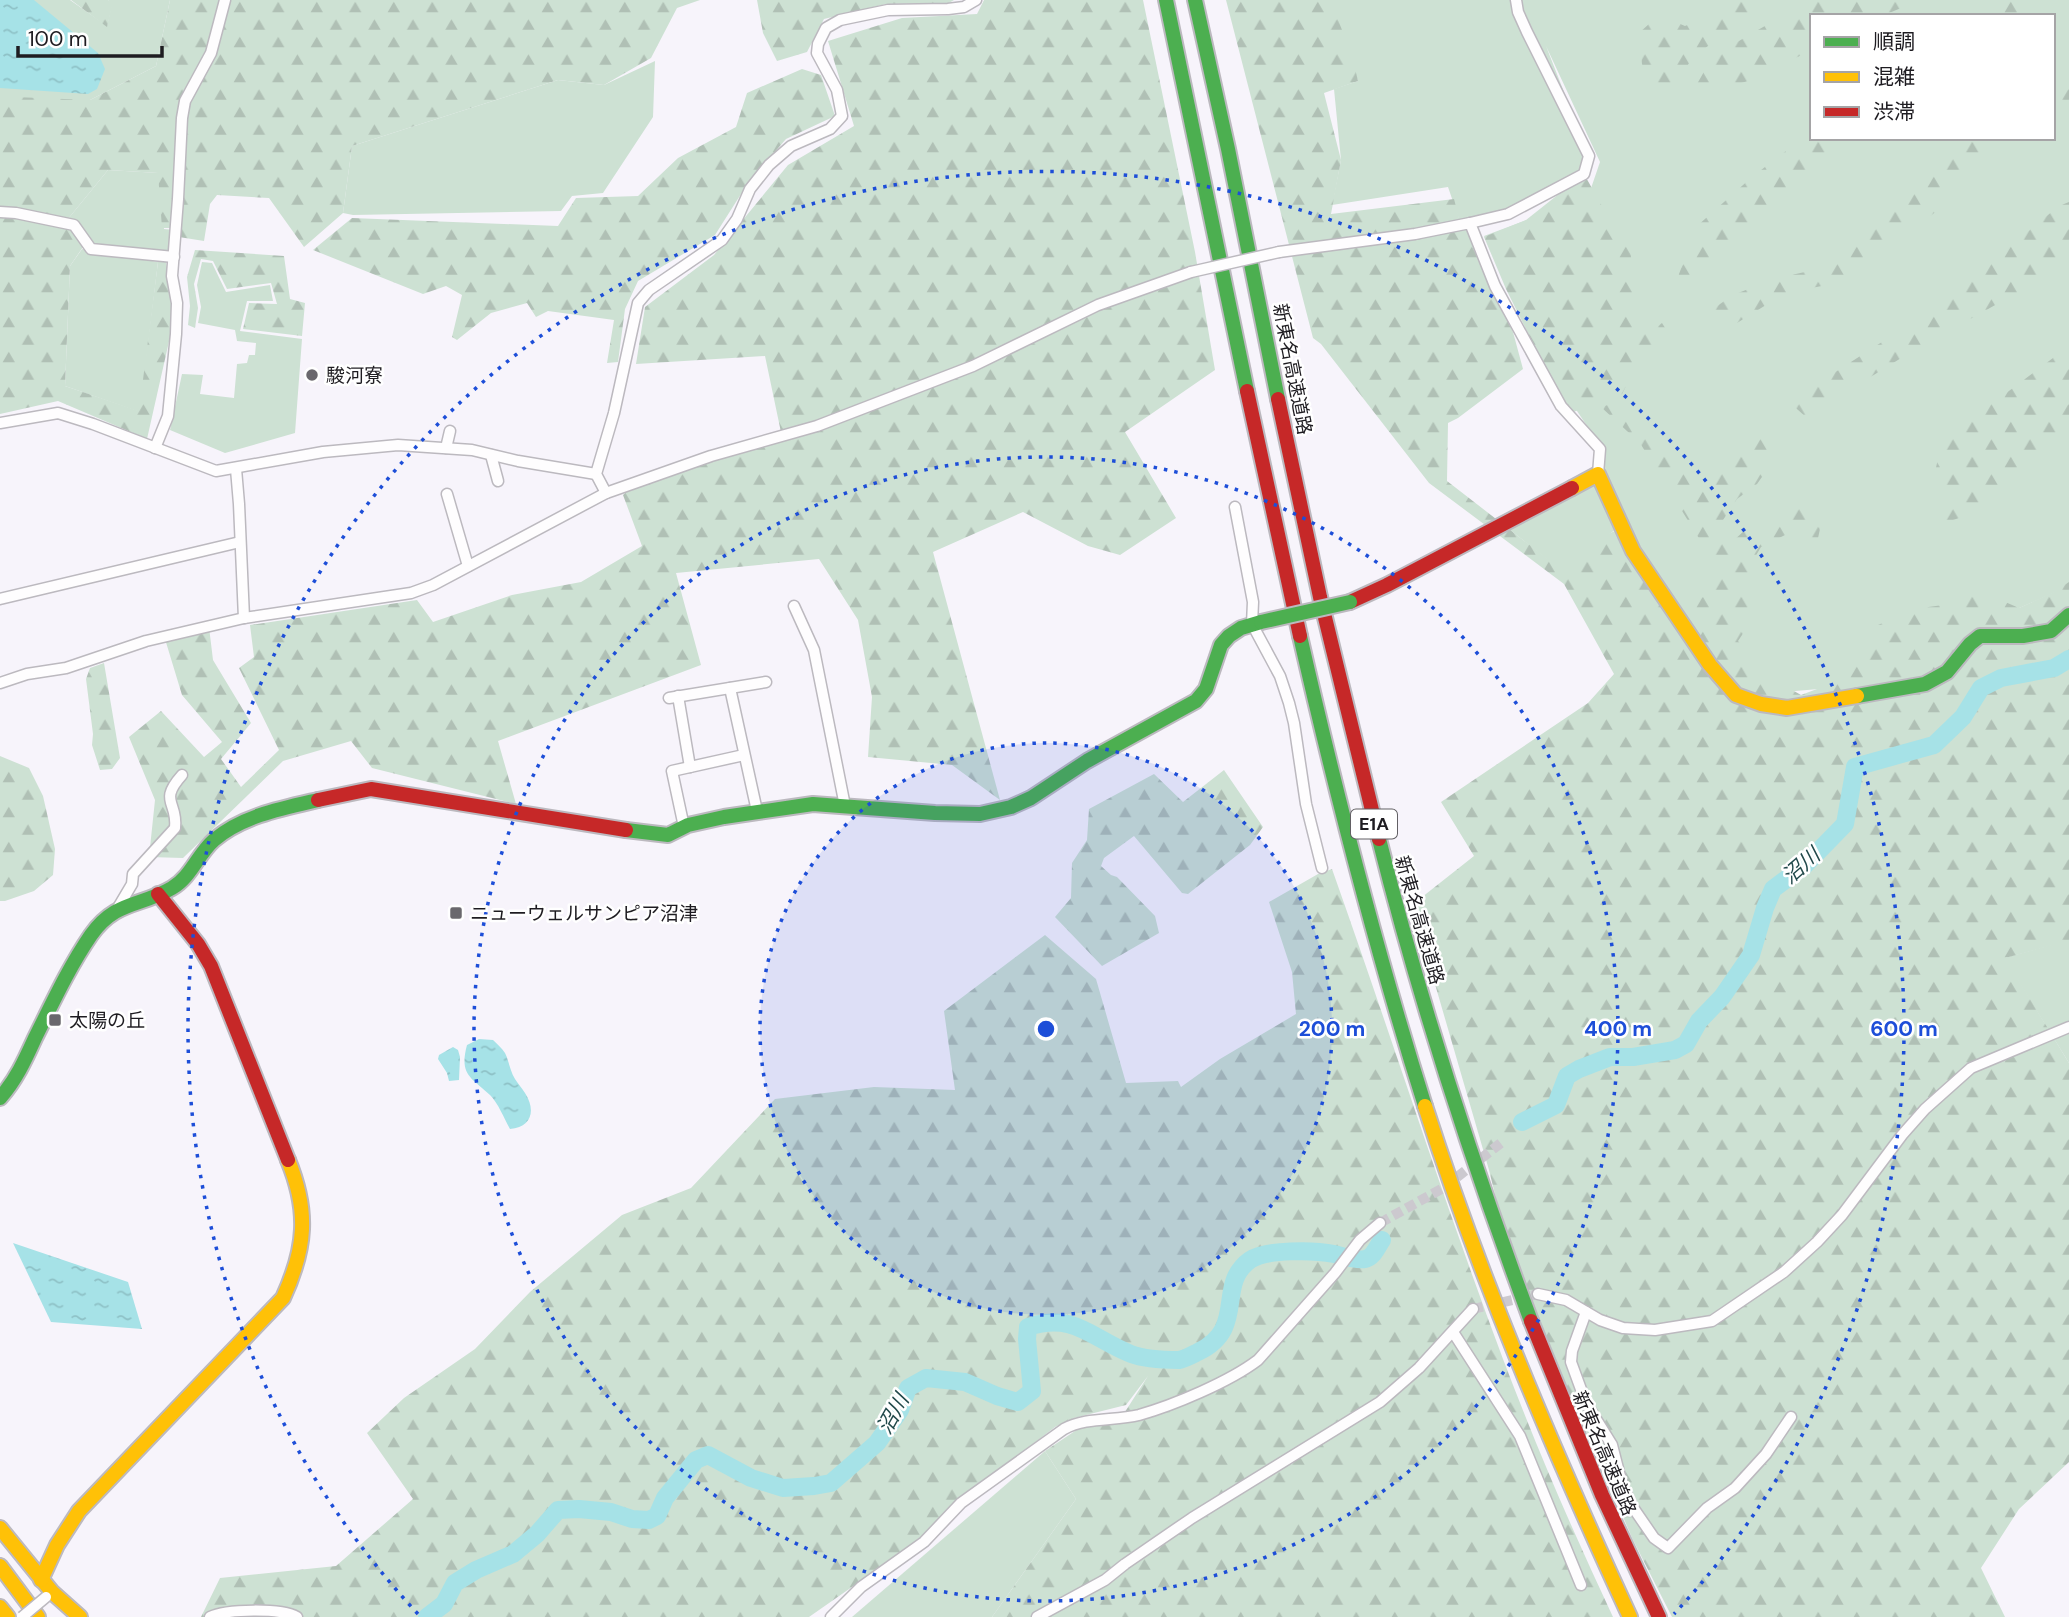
<svg xmlns="http://www.w3.org/2000/svg" width="2069" height="1617" font-family="'DM Sans','Noto Sans JP',sans-serif">
  <style>
    .grass { fill: #cde1d3; fill-rule: evenodd }
    .forest { fill: url(#forest-firs) }
    .water { fill: url(#water-ripples) }
    .lines { fill: none; stroke-linecap: round; stroke-linejoin: round }
    .river { stroke: #a6e2e7; stroke-width: 18 }
    .street-tunnel { stroke: #ccc9cf; stroke-width: 10; stroke-dasharray: 10 5; stroke-linecap: butt }
    .street-casing { stroke: #bcb9bf; stroke-width: 13 }
    .fast-casing { stroke: #bcb9bf; stroke-width: 18 }
    .slow-casing { stroke: #bcb9bf; stroke-width: 18 }
    .jam-casing { stroke: #bcb9bf; stroke-width: 18 }
    .street { stroke: #fefdfe; stroke-width: 10 }
    .fast { stroke: #4caf50; stroke-width: 14 }
    .slow { stroke: #ffc107; stroke-width: 14 }
    .jam { stroke: #c62828; stroke-width: 14 }
    .street-bridge-casing { stroke: #bcb9bf; stroke-width: 13; stroke-linecap: butt }
    .fast-bridge-casing { stroke: #bcb9bf; stroke-width: 18; stroke-linecap: butt }
    .street-bridge { stroke: #fefdfe; stroke-width: 10 }
    .fast-bridge { stroke: #4caf50; stroke-width: 14 }
    .ring { fill: none; stroke: #1d4ed8; stroke-width: 3.5; stroke-dasharray: 3.5 7 }
    .poi-dot { fill: #6a686d; stroke: #fff; stroke-width: 2.5 }
    .labels { text-anchor: middle; stroke-width: 5; stroke-linejoin: round; paint-order: stroke }
    .shield { fill: #fff; stroke: #626064; stroke-width: 2 }
    .shield-label { font-size: 18px; font-weight: bold; fill: #1e1c21 }
    .street-label { font-size: 19px; fill: #1e1c21; stroke: #fff }
    .poi-label { font-size: 19px; fill: #1e1c21; stroke: #fff; text-anchor: start }
    .water-label { font-size: 21px; font-style: italic; fill: #21494b; stroke: #fff }
    .centre { fill: #1d4ed8; stroke: #fff; stroke-width: 3.5 }
    .ring-label { font-size: 21px; text-anchor: middle; font-weight: bold; fill: #1d4ed8; stroke: #fff; stroke-width: 5; stroke-linejoin: round; paint-order: stroke }
  </style>
  <defs>
    <pattern id="forest-firs" width="22" height="20" patternUnits="userSpaceOnUse" patternTransform="scale(1.75)"><rect width="22" height="20" fill="#cde1d3"/><path d="M5 1l3.5 6h-7zM16 11l3.5 6h-7z" fill="#b0c0b5"/></pattern>
    <pattern id="water-ripples" width="26" height="14" patternUnits="userSpaceOnUse" patternTransform="scale(1.75)"><rect width="26" height="14" fill="#a6e2e7"/><path d="M2 4q2-2 4 0t4 0M15 11q2-2 4 0t4 0" fill="none" stroke="#8ec1c6"/></pattern>
  </defs>
  <rect width="100%" height="100%" fill="#f7f4fb"/>
  <g class="grass">
    <path d="M0,0h70l37,26 5,-22 -4,-4h62l-14,66 -66,34 -90,3z"/>
    <path d="M1330,0h739v586l-227,101 -103,9 -103,-147 -38,-79 3,-23 -34,-51 -83,-160 104,-39 12,-35 -54,-116 43,110 -18,25 -63,33 -48,8 -12,-35 -116,18 9,-45 -7,-71 24,-8zM1812,16h241v122h-241z"/>
    <path d="M655,61l-2,56 -50,76 -31,3 -11,15 -208,4 -10,-2 9,-67 206,-66 46,5z"/>
    <path d="M108,170l51,3 5,56 10,1 -4,30 -79,-11 -23,-30z"/>
    <path d="M82,249l76,13 -18,150 -75,-26 5,-120z"/>
    <path d="M202,262l10,1 14,29 44,-7 3,16h-26l-7,30 62,8 -7,94 -70,20 -55,-23 12,-56 21,1 -3,19 34,4 3,-34 10,-1 2,-8h6l1,-12 -19,-2 -2,-11 -37,-7 3,-16 -4,-22z"/>
    <path d="M1597,480l19,49 -54,42 -53,-42z"/>
    <path d="M2069,940v123l-65,-105z"/>
    <path d="M1045,1451l31,48 -84,118h-140z"/>
  </g>
  <g class="forest">
    <path d="M71,0h37l5,3 -6,24z"/>
    <path d="M170,0h50l-1,26 -36,72 -12,130h-9l-4,-55 -50,-3 -40,49 -68,-6v-112l14,-4 76,3 66,-34z"/>
    <path d="M225,0h475l-23,8 -26,50 -47,27 -46,-5 -206,66 -9,67 -39,34 -35,-49 -52,-3 -7,9 -6,37 -25,-4 5,-131 38,-83z"/>
    <path d="M757,0h197l-5,3 -63,1 -62,15 -17,33 -30,9 -14,-28z"/>
    <path d="M984,0h159l52,252 20,118 -90,62 51,86 -56,37 -32,-9 -65,-34 -90,40 67,248 -48,-35 -84,-8 4,-60 -14,-77 -39,-61 -143,14 25,92 -203,76 18,63 -144,-36 -21,-27 -68,20 -100,97 -34,-1 6,-57 -26,-63 32,-26 43,46 18,-15 -40,-47 -17,-56 44,-12 4,33 38,63 -30,36 20,28 38,-37 -40,-82 15,-11 -4,-32 167,-25 16,22 79,-27 69,-13 61,-36 -19,-51 9,-8 150,-50 -17,-81 -129,8 9,-57 69,-52 74,-90 66,-39 -26,-85 74,-23 75,-4z"/>
    <path d="M1226,0h105l22,60 5,21 -34,12 17,67 -10,54 123,-15 6,23 11,15 23,56 19,39 10,37 -65,49 -10,5 -1,58 115,89 44,-35 13,-6 58,86 4,-16 24,-2 8,-14 -13,-43 -60,-97 -39,-36 27,-8 23,39 39,43 18,-2 36,-33 18,-12 17,19 -22,31 -20,15 -14,21 9,22 13,-12 4,-6 35,-5 15,-12 24,8 -8,37 -28,-18 -26,13 -12,20 -1,59 -10,15 26,33 37,21 40,-15 17,-30 20,-25 36,-16 29,-4 37,-14 39,17 35,-16 15,-10v359l-64,17 64,105v399l-50,47 -38,59 24,49h-333l-39,-77 -71,-164 -57,-141 -16,-65 -77,-265 62,-49 -33,-54 147,-99 26,-29 -50,-90 -135,-101 -108,-139 -8,-6z"/>
    <path d="M1730,0h33l-44,38 -26,19 -22,34 -16,15 -13,-42 -3,-31 20,-18 26,11 38,-16z"/>
    <path d="M1810,0h110l-38,16h-70v34l-64,31 -59,17 24,-42z"/>
    <path d="M2001,0h35l-1,3 -15,13h-44z"/>
    <path d="M802,69l19,6 14,41 -49,23 -38,44 -33,52 -77,46 -13,28 -7,53 -11,1 7,-43 -66,-9 -12,6 -9,-14 -36,10 -34,27 -5,-3 10,-42 -16,-9 -23,8 -110,-44 39,-32 206,8 18,-28 62,-2 40,-38 58,-31 11,-34z"/>
    <path d="M2069,71v49l-16,7v-49z"/>
    <path d="M1812,131v7h37l-65,52 -42,54 -67,54 4,-24 17,-47 56,-50z"/>
    <path d="M1972,138h10l8,6 -47,62 -95,75 -63,12 -48,30 -27,-12 23,-16 41,-16 53,-12 42,-32 28,-26 18,-32 23,-20z"/>
    <path d="M1584,174l28,50 17,11 6,65 -1,21 20,8 8,-6 10,16 -39,33 -11,22 -54,20 -62,-125 -22,-52 42,-17z"/>
    <path d="M2069,202v59l-22,15 -141,79 -100,62 -17,-15 144,-93 126,-103z"/>
    <path d="M0,217l33,2 41,11 9,17 -13,19 -5,120 74,25 19,-149h8l7,42 -3,33 -23,102 -89,-38 -58,13z"/>
    <path d="M195,250l89,6 6,43 15,4 -3,33 -59,-7 6,-26 28,1 -6,-21 -44,6 -14,-28 -12,-2 -7,25 4,24 -3,20 -7,-3 2,-19 -3,-29z"/>
    <path d="M2069,346v86l-37,27 -15,24 -40,29 -36,12 3,-25 -9,-27 7,-31z"/>
    <path d="M104,663l16,95 -8,11 -12,1 -8,-25 1,-11 -7,-55 4,-11z"/>
    <path d="M0,756l29,12 14,28 12,53 -2,26 -19,16 -29,10h-5z"/>
    <path d="M1224,770l39,57 -13,18 -62,49 -6,-1 -48,-57 -30,22 -3,8 10,9 6,2 38,39 4,17 -57,33 -47,-49 16,-19 1,-35 15,-23 2,-31 65,-35 29,28z"/>
    <path d="M1332,869c58,163 110,328 171,490 33,87 70,173 110,258h-621l84,-118 -31,-48 33,-22 45,-14 25,-39 -22,29 -52,13 -19,9 -99,76 -41,40 -106,74h-608l19,-39 116,-12 77,-67 -46,-66 37,-35 71,-49 55,-57 92,-77 69,-27 84,-89 99,-12 81,3 -11,-79 101,-76 51,44 30,104 52,-2 3,6 39,-28 76,-45 -4,-42 -23,-70 49,-28z"/>
  </g>
  <g class="water">
    <path d="M0,0h34l64,53 7,16 -8,20 -9,5 -88,-6z"/>
    <path d="M479,1039l14,1c4,4 9,8 12,13 4,8 5,18 10,26 3,5 7,9 10,14 11,17 7,34 -15,36 -6,-11 -12,-26 -20,-34 -19,-18 -31,-20 -23,-50z"/>
    <path d="M453,1047l5,3 2,7 -1,23 -10,1 -2,-8 -9,-14 1,-4z"/>
    <path d="M13,1243l115,39 14,47 -91,-7z"/>
  </g>
  <g class="lines">
    <g class="river">
      <path d="M1522,1122l34,-17 11,-29 12,-7 31,-12h23l42,-7 11,-6 13,-23 23,-24 29,-42 14,-47 8,-19 31,-23 41,-42 10,-57 79,-22 29,-28 18,-29 20,-10 53,-10 15,-9"/>
      <path d="M427,1617l17,-13 11,-21 21,-13 37,-16 24,-20 21,-24 21,-1 32,3 21,7 17,1 8,-4 8,-18 31,-38 12,-5 43,23 32,10 31,-2 17,-3 46,-40 23,-33 8,-22 18,-10 39,4 32,14 21,6 14,-11 -5,-52 1,-12c46,-15 63,11 103,27 13,5 34,6 48,6 6,-1 13,-5 19,-8 50,-24 17,-67 52,-92 16,-11 65,-10 84,-6 9,2 22,7 31,5 8,-1 12,-12 17,-19"/>
    </g>
    <g class="street-tunnel">
      <path d="M1380,1223l63,-35 58,-45"/>
      <path d="M1473,1309l65,-15"/>
    </g>
    <g class="street-casing">
      <g id="street">
        <path d="M0,212l16,1 58,12 17,24 83,8"/>
        <path d="M1470,223l38,-9 76,-40 5,-18 -62,-124 -9,-20 -2,-12"/>
        <path d="M1279,252l136,-18 55,-11 25,63 66,120 39,43 -2,25"/>
        <path d="M0,423l58,-10 35,11 123,47 107,-19 75,-7 74,5 46,11 78,13"/>
        <path d="M155,448l13,-32 8,-82 1,-31 -5,-27 6,-77 4,-81 3,-17 26,-48 14,-53"/>
        <path d="M446,448l4,-17"/>
        <path d="M491,455l7,26"/>
        <path d="M236,469l3,35 5,114"/>
        <path d="M606,493l-10,-19 18,-61 24,-110 11,-13 73,-50 15,-21 13,-30 19,-24 22,-19 39,-17 12,-13 -5,-26 -20,-37 1,-9 8,-16 14,-8 48,-10 60,-1 16,-2 12,-7"/>
        <path d="M447,494l21,72"/>
        <path d="M1235,507l18,95 -1,22 28,52 9,27 5,20 12,81 16,64"/>
        <path d="M0,599l240,-57"/>
        <path d="M794,606l20,44 31,156"/>
        <path d="M0,683l27,-9 39,-6 80,-27 98,-23 167,-25 22,-8 173,-92 105,-37 106,-30 156,-60 125,-61 93,-33"/>
        <path d="M730,688l27,123"/>
        <path d="M678,696l12,71"/>
        <path d="M669,698l97,-16"/>
        <path d="M684,827l-12,-56 72,-16"/>
        <path d="M119,906l13,-22 1,-10 42,-46c3,-27 -17,-26 7,-53"/>
        <path d="M1538,1294l28,6 34,20 23,8 32,2 57,-9 72,-49 33,-30 25,-27 60,-80 23,-26 46,-41 98,-41"/>
        <path d="M1586,1312l-14,39 -1,11 15,41 26,42 10,39 10,22 22,32 14,10 39,-40 28,-20 31,-34 25,-37"/>
        <path d="M1453,1332l67,104 61,149"/>
        <path d="M210,1617c16,-8 71,-9 87,0"/>
        <path d="M831,1617l30,-30 63,-45 37,-39 103,-74c22,-12 50,-8 75,-14 35,-10 90,-33 119,-55l77,-87 25,-33 20,-17"/>
        <path d="M1037,1617l68,-37 20,-16 67,-46 188,-116 39,-34 54,-59"/>
      </g>
    </g>
    <g class="fast-casing">
      <g id="fast">
        <path d="M1166,0l81,391"/>
        <path d="M1195,0l33,149 50,250"/>
        <path d="M1300,636c36,158 76,315 125,470"/>
        <path d="M1857,696l68,-12 22,-12 23,-28 10,-8h43l28,-5 18,-16"/>
        <path d="M626,830l42,5 20,-10 36,-8 89,-13 122,9 45,1 31,-7 20,-9 56,-37 109,-60 10,-12 15,-44 8,-9 12,-8 20,-6"/>
        <path d="M1379,839c41,163 93,324 152,482"/>
        <path d="M0,1098c16,-18 25,-38 35,-60 17,-34 34,-71 56,-103 25,-35 49,-28 81,-47 19,-11 26,-34 42,-48 28,-24 69,-32 104,-40"/>
      </g>
    </g>
    <g class="slow-casing">
      <g id="slow">
        <path d="M1572,488l26,-14 35,77 77,114 26,30 25,9 26,4 70,-12"/>
        <path d="M1425,1106c56,175 128,344 205,511"/>
        <path d="M0,1528l52,64 28,25"/>
        <path d="M0,1566l38,51"/>
        <path d="M41,1580l16,-35 22,-34 204,-213c23,-50 26,-87 5,-138"/>
        <path d="M0,1607l8,10"/>
      </g>
    </g>
    <g class="jam-casing">
      <g id="jam">
        <path d="M1247,391l53,245"/>
        <path d="M1278,399l42,198 59,242"/>
        <path d="M1350,602l37,-17 185,-97"/>
        <path d="M318,800l53,-11 255,41"/>
        <path d="M158,894l40,50 13,22 77,194"/>
        <path d="M1531,1321l71,174 57,122"/>
      </g>
    </g>
    <use href="#street" class="street"/>
    <use href="#fast" class="fast"/>
    <use href="#slow" class="slow"/>
    <use href="#jam" class="jam"/>
    <g class="street-bridge-casing">
      <g id="street-bridge">
        <path d="M1191,272l88,-20"/>
        <path d="M22,1617l24,-20"/>
      </g>
    </g>
    <g class="fast-bridge-casing">
      <path id="fast-bridge" d="M1261,622l89,-20"/>
    </g>
    <use href="#street-bridge" class="street-bridge"/>
    <use href="#fast-bridge" class="fast-bridge"/>
  </g>
  <circle cx="1046" cy="1029" r="286" fill="#1d4ed8" fill-opacity=".12"/>
  <g class="ring">
    <circle cx="1046" cy="1029" r="286"/>
    <circle cx="1046" cy="1029" r="572"/>
    <path d="M418 1614A858 858 0 1 1 1674 1614"/>
  </g>
  <g class="poi-dot">
    <circle cx="312" cy="375" r="7"/>
    <rect x="449" y="906" width="14" height="14" rx="3.5"/>
    <rect x="48" y="1013" width="14" height="14" rx="3.5"/>
  </g>
  <g class="labels">
    <rect class="shield" x="1351" y="809.5" width="46" height="29" rx="5"/>
    <g class="shield-label">
      <text x="1374" y="830">E1A</text>
    </g>
    <g class="street-label">
      <text transform="translate(1293 369) rotate(79)" y="7">新東名高速道路</text>
      <text transform="translate(1420 920) rotate(74)" y="7">新東名高速道路</text>
      <text transform="translate(1605 1453) rotate(67)" y="7">新東名高速道路</text>
    </g>
    <g class="poi-label">
      <text x="326" y="382">駿河寮</text>
      <text x="470" y="920">ニューウェルサンピア沼津</text>
      <text x="69" y="1027">太陽の丘</text>
    </g>
    <g class="water-label">
      <text transform="translate(1801 866) rotate(-41)" y="7">沼川</text>
      <text transform="translate(893 1414) rotate(-61)" y="7">沼川</text>
    </g>
  </g>
  <circle cx="1046" cy="1029" r="10" class="centre"/>
  <g class="ring-label">
    <text x="1332" y="1036">200 m</text>
    <text x="1618" y="1036">400 m</text>
    <text x="1904" y="1036">600 m</text>
  </g>
  <rect x="1810" y="14" width="245" height="126" fill="#ffffff" stroke="#a5a4a6" stroke-width="2"/>
  <rect x="1824" y="37" width="35" height="10" fill="#4caf50" stroke="#a5a4a6" stroke-width="2"/>
  <text x="1873" y="49" font-size="21" fill="#1e1c21">順調</text>
  <rect x="1824" y="72" width="35" height="10" fill="#ffc107" stroke="#a5a4a6" stroke-width="2"/>
  <text x="1873" y="84" font-size="21" fill="#1e1c21">混雑</text>
  <rect x="1824" y="107" width="35" height="10" fill="#c62828" stroke="#a5a4a6" stroke-width="2"/>
  <text x="1873" y="119" font-size="21" fill="#1e1c21">渋滞</text>
  <path d="M18 46v10h144v-10" fill="none" stroke="#1e1c21" stroke-width="3.5"/>
  <text x="28" y="46" font-size="21" fill="#1e1c21" stroke="#ffffff" stroke-width="5" paint-order="stroke">100 m</text>
</svg>
